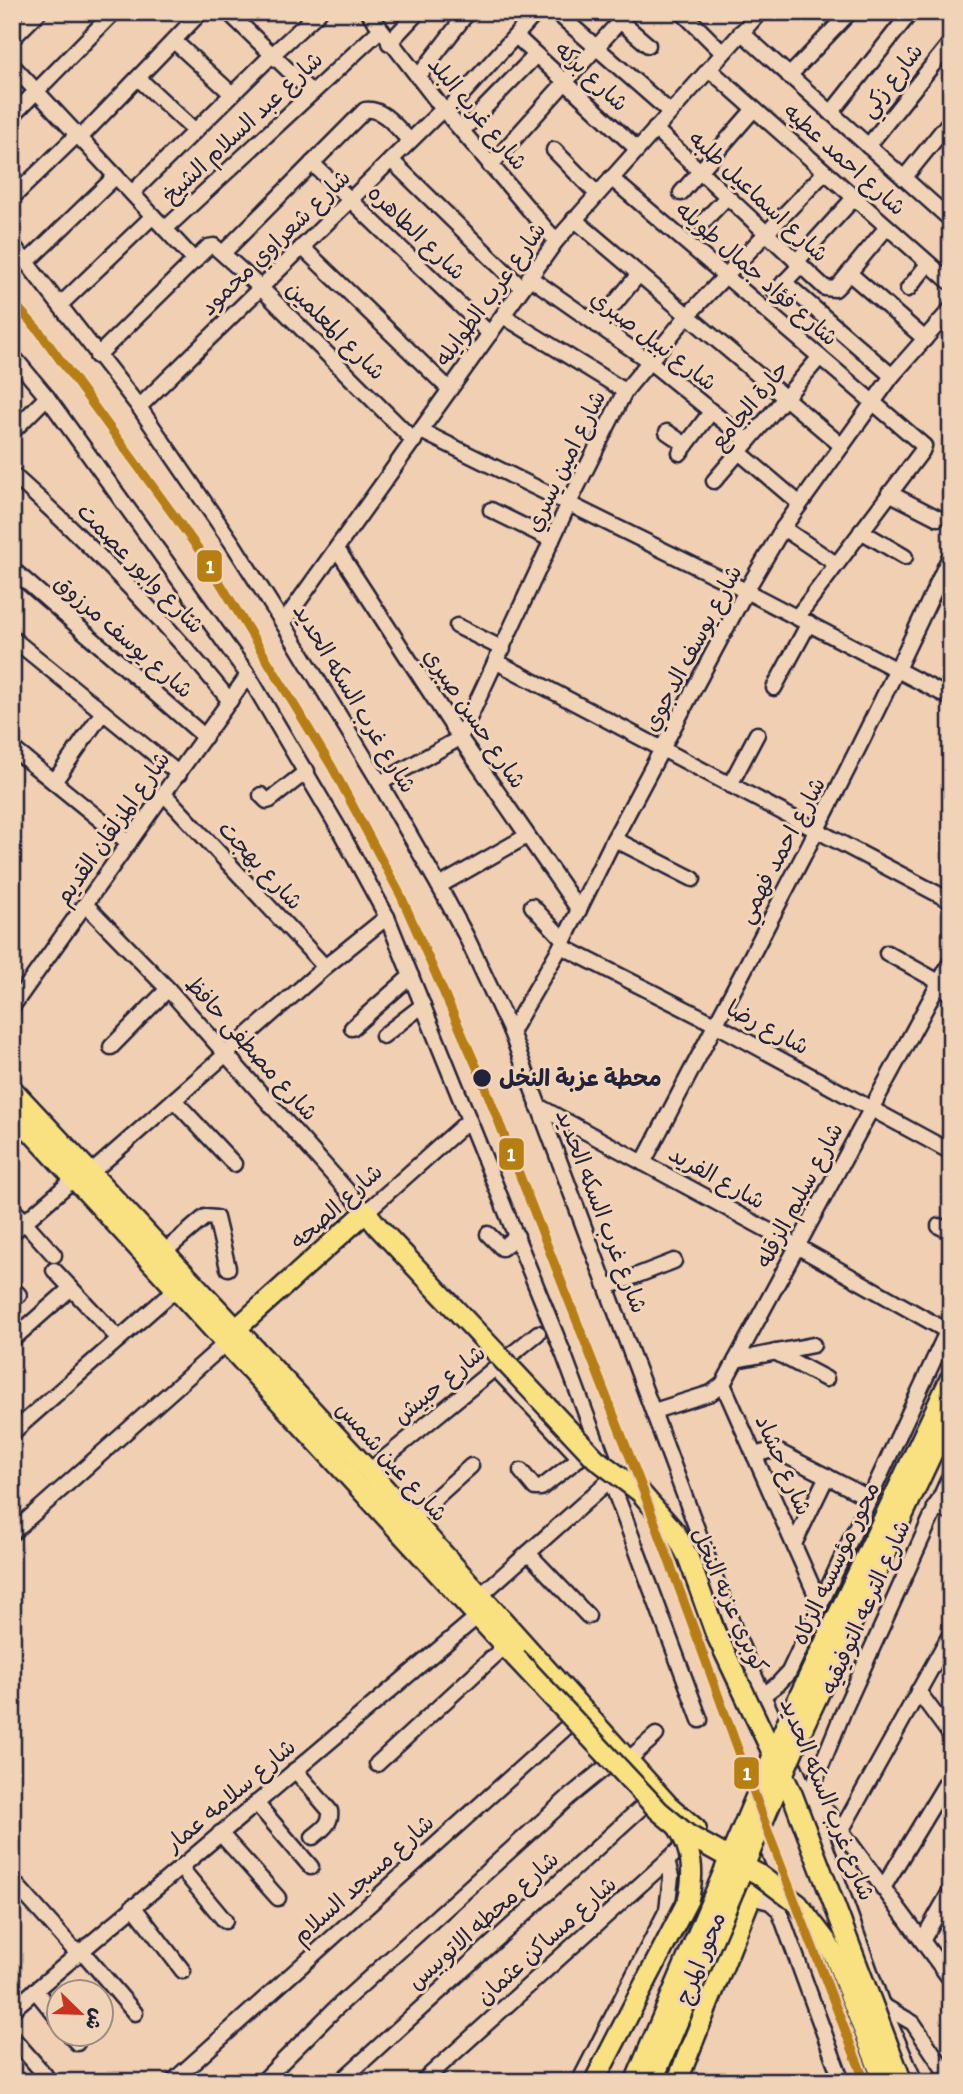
<svg xmlns="http://www.w3.org/2000/svg" width="963" height="2094" font-family="Itim,'Playpen Sans Arabic',sans-serif">
  <style>
    .lines { fill: none; stroke-linecap: round; stroke-linejoin: round }
    .minor-casing { stroke: #22223b; stroke-width: 19 }
    .major-casing { stroke: #22223b; stroke-width: 24 }
    .minor { stroke: #f1d3b7; stroke-width: 14 }
    .major { stroke: #f9e181; stroke-width: 19 }
    .major-bridge-casing { stroke: #22223b; stroke-width: 24; stroke-linecap: butt }
    .major-bridge { stroke: #f9e181; stroke-width: 19 }
    .metro-1-casing { stroke: #f1d3b7; stroke-width: 14 }
    .metro-1 { stroke: #b77e12; stroke-width: 9 }
    .stop-dot { fill: #22223b; stroke: #f1d3b7; stroke-width: 2.5 }
    .labels { text-anchor: middle; stroke-width: 6; stroke-linejoin: round; paint-order: stroke }
    .street-label { font-size: 23px; fill: #22223b; stroke: #f1d3b7 }
    .stop-label { font-size: 23px; font-weight: bold; fill: #22223b; stroke: #f1d3b7; text-anchor: start }
    .line-badge { stroke: #f1d3b7; stroke-width: 2.5 }
    .badge-label { font-size: 19px; text-anchor: middle; font-weight: bold; fill: #fff }
  </style>
  <rect width="100%" height="100%" fill="#f1cfb2"/>
  <filter id="ink" filterUnits="userSpaceOnUse"><feTurbulence type="fractalNoise" baseFrequency=".0143" numOctaves="2"/><feDisplacementMap in="SourceGraphic" scale="14" xChannelSelector="R" yChannelSelector="G"/><feConvolveMatrix kernelMatrix="1 2 1 2 8 2 1 2 1" color-interpolation-filters="sRGB"/></filter>
  <g filter="url(#ink)">
    <g class="lines">
      <g class="minor-casing">
        <g id="minor">
          <path d="M228,12l84,81"/>
          <path d="M368,12l75,97 113,132"/>
          <path d="M556,12l114,100"/>
          <path d="M682,12l41,41"/>
          <path d="M620,21l28,24"/>
          <path d="M741,32l210,188"/>
          <path d="M516,36l121,113"/>
          <path d="M12,39l27,-27"/>
          <path d="M174,41l58,53"/>
          <path d="M389,43l29,-31"/>
          <path d="M12,65l183,196"/>
          <path d="M709,69l242,214"/>
          <path d="M789,76l61,-64"/>
          <path d="M418,77l50,-65"/>
          <path d="M138,78l57,53"/>
          <path d="M446,112l91,-100"/>
          <path d="M831,113l80,-101"/>
          <path d="M12,116l102,-104"/>
          <path d="M655,129l170,159 10,1 5,-5 47,-57"/>
          <path d="M462,131l74,-76"/>
          <path d="M80,138l121,-126"/>
          <path d="M868,146l83,-104"/>
          <path d="M554,150l43,44"/>
          <path d="M391,160l131,128"/>
          <path d="M312,163l178,171"/>
          <path d="M490,166l138,-154"/>
          <path d="M611,178l313,268 -2,5 -125,166"/>
          <path d="M904,178l47,-58"/>
          <path d="M132,193l140,-138 47,-43"/>
          <path d="M681,193l73,-84"/>
          <path d="M12,198l65,-63"/>
          <path d="M574,219l268,227"/>
          <path d="M702,223l25,-26"/>
          <path d="M165,229l215,-199"/>
          <path d="M12,244l127,163 94,137 50,79 97,160 59,103 27,50 45,96 226,604 71,162 74,207 33,77"/>
          <path d="M302,247l147,142"/>
          <path d="M223,253l142,-143c18,-3 33,19 45,31"/>
          <path d="M27,262l89,-86"/>
          <path d="M796,262l58,-64"/>
          <path d="M849,273l76,66"/>
          <path d="M529,277l120,84 99,80"/>
          <path d="M784,282l108,94"/>
          <path d="M908,289l20,-25"/>
          <path d="M775,292l25,-26"/>
          <path d="M61,304l92,-88"/>
          <path d="M503,316l122,75"/>
          <path d="M597,325l42,-51"/>
          <path d="M12,355l35,42 201,278 91,154 48,88 177,438 136,365"/>
          <path d="M97,356l111,-109 6,-1 47,42 153,153"/>
          <path d="M139,407l304,-298"/>
          <path d="M421,431l325,160 205,107"/>
          <path d="M12,432l35,-35"/>
          <path d="M667,432l19,13"/>
          <path d="M739,452l61,52"/>
          <path d="M680,453l31,-41"/>
          <path d="M12,474c81,72 150,143 218,227"/>
          <path d="M714,481l106,-124"/>
          <path d="M889,493l49,25"/>
          <path d="M491,510l61,30"/>
          <path d="M783,528l53,36"/>
          <path d="M861,531l44,26"/>
          <path d="M337,549l123,189 119,172"/>
          <path d="M12,569l193,168"/>
          <path d="M283,623l273,-382 204,-229"/>
          <path d="M457,626l46,23"/>
          <path d="M12,638l167,136"/>
          <path d="M497,662l454,239"/>
          <path d="M774,688l35,-65"/>
          <path d="M12,748l117,95"/>
          <path d="M54,782l49,-70"/>
          <path d="M380,783l80,-45 109,-235 56,-112 63,-76 137,-143"/>
          <path d="M730,785l27,-51"/>
          <path d="M164,794l161,173"/>
          <path d="M261,795l6,6 3,-1 37,-29"/>
          <path d="M614,839l79,40"/>
          <path d="M439,886l88,-50"/>
          <path d="M86,905l82,84 198,223 102,-91"/>
          <path d="M532,906l32,34"/>
          <path d="M561,946l154,78 236,128"/>
          <path d="M887,953l52,29"/>
          <path d="M937,986l14,7"/>
          <path d="M12,1007l236,-332"/>
          <path d="M352,1028l59,-52"/>
          <path d="M511,1032l50,-86 53,-107 132,-248 37,-63 109,-152 59,-67"/>
          <path d="M383,1036l40,-31"/>
          <path d="M111,1047l57,-58"/>
          <path d="M174,1100l60,64"/>
          <path d="M538,1106l248,134 161,91"/>
          <path d="M643,1163c105,-202 214,-402 308,-609"/>
          <path d="M91,1173l234,-206 62,-50"/>
          <path d="M12,1208l42,47"/>
          <path d="M939,1226l12,6"/>
          <path d="M12,1233l63,-55"/>
          <path d="M488,1234l14,14 15,-12"/>
          <path d="M164,1252l41,-35 11,1 12,50"/>
          <path d="M54,1270l65,69"/>
          <path d="M607,1287l67,-26"/>
          <path d="M12,1288l7,7"/>
          <path d="M12,1340l59,-52"/>
          <path d="M775,1352l51,27"/>
          <path d="M736,1360l77,-15"/>
          <path d="M495,1368l85,90"/>
          <path d="M723,1384l97,220"/>
          <path d="M654,1411l57,-18 12,-9 228,-423"/>
          <path d="M12,1433l165,-145"/>
          <path d="M754,1455l15,-4h8l92,47"/>
          <path d="M369,1471l169,-138"/>
          <path d="M521,1471l14,17h6l46,-36"/>
          <path d="M935,1506l16,7"/>
          <path d="M412,1519l59,-53"/>
          <path d="M12,1533l215,-191"/>
          <path d="M794,1544l33,-68"/>
          <path d="M528,1553l60,63"/>
          <path d="M481,1595l130,-116"/>
          <path d="M918,1691l33,45"/>
          <path d="M762,1696l16,-12 11,-12 161,-347"/>
          <path d="M628,1760l28,-25"/>
          <path d="M377,1764l128,-118"/>
          <path d="M295,1770l35,41c2,13 -9,19 -17,26"/>
          <path d="M811,1790l140,190"/>
          <path d="M808,1798l36,-88 107,-236"/>
          <path d="M256,1803l55,64"/>
          <path d="M841,1831l110,-198"/>
          <path d="M220,1833l58,65"/>
          <path d="M180,1867l45,54"/>
          <path d="M12,1880l65,73"/>
          <path d="M883,1888l68,-113"/>
          <path d="M751,1897l19,5 9,8 63,172"/>
          <path d="M133,1906l50,65"/>
          <path d="M922,1941l29,-51"/>
          <path d="M81,1950l54,63"/>
          <path d="M35,1990l25,31"/>
          <path d="M882,2005l31,18 38,57"/>
          <path d="M12,2010l466,-394"/>
          <path d="M70,2035l7,8"/>
          <path d="M12,2037l33,38"/>
          <path d="M172,2082l408,-367"/>
          <path d="M262,2082l73,-73 234,-212 43,-35"/>
          <path d="M340,2082l315,-287"/>
          <path d="M422,2082l269,-243"/>
          <path d="M579,2082l88,-172 4,-33 -4,-16"/>
        </g>
      </g>
      <g class="major-casing">
        <g id="major">
          <path d="M12,1089l357,382 300,335 27,23"/>
          <path d="M12,1111l504,547"/>
          <path d="M236,1329l130,-117 12,15"/>
          <path d="M677,2082l79,-198 1,-11 -5,-12"/>
        </g>
      </g>
      <use href="#minor" class="minor"/>
      <use href="#major" class="major"/>
      <g class="major-bridge-casing">
        <g id="major-bridge">
          <path d="M378,1227l218,232 44,33 35,40 13,25 27,75 77,162 110,288"/>
          <path d="M516,1658l143,153 29,24 70,39 40,30 29,38 8,15 49,125"/>
          <path d="M594,2082l94,-182c7,-27 4,-49 -10,-73"/>
          <path d="M635,2082l154,-364 162,-341"/>
          <path d="M652,2082l152,-357 147,-312"/>
        </g>
      </g>
      <use href="#major-bridge" class="major-bridge"/>
      <g class="metro-1-casing">
        <path id="metro-1" d="M12,301l27,30 166,227 127,209 69,129 81,183 161,411 129,352 93,240"/>
      </g>
      <use href="#metro-1" class="metro-1"/>
    </g>
  </g>
  <circle class="stop-dot" cx="482" cy="1078" r="10"/>
  <g class="labels">
    <g class="street-label">
      <text transform="translate(592 76) rotate(43)" y="8">شارع بركه</text>
      <text transform="translate(891 80) rotate(-52)" y="8">شارع زكي</text>
      <text transform="translate(478 113) rotate(50)" y="8">شارع غرب البلد</text>
      <text transform="translate(242 127) rotate(-43)" y="8">شارع عبد السلام الشيخ</text>
      <text transform="translate(845 159) rotate(42)" y="8">شارع احمد عطيه</text>
      <text transform="translate(759 196) rotate(43)" y="8">شارع اسماعيل طلبه</text>
      <text transform="translate(417 232) rotate(44)" y="8">شارع الطاهره</text>
      <text transform="translate(275 242) rotate(-44)" y="8">شارع شعراوي محمود</text>
      <text transform="translate(757 273) rotate(41)" y="8">شارع فؤاد جمال طويله</text>
      <text transform="translate(490 294) rotate(-54)" y="8">شارع عرب الطوايله</text>
      <text transform="translate(336 330) rotate(45)" y="8">شارع المعلمين</text>
      <text transform="translate(654 340) rotate(37)" y="8">شارع نبيل صبري</text>
      <text transform="translate(749 405) rotate(-50)" y="8">حارة الجامع</text>
      <text transform="translate(565 461) rotate(-64)" y="8">شارع امين يسري</text>
      <text transform="translate(141 568) rotate(46)" y="8">شارع وابور عصمت</text>
      <text transform="translate(124 636) rotate(41)" y="8">شارع يوسف مرزوق</text>
      <text transform="translate(692 648) rotate(-62)" y="8">شارع يوسف الدجوي</text>
      <text transform="translate(355 698) rotate(59)" y="8">شارع غرب السكه الحديد</text>
      <text transform="translate(475 718) rotate(56)" y="8">شارع حسن صبري</text>
      <text transform="translate(112 828) rotate(-55)" y="8">شارع المزلقان القديم</text>
      <text transform="translate(781 850) rotate(-62)" y="8">شارع احمد فهمي</text>
      <text transform="translate(261 865) rotate(47)" y="8">شارع بهجت</text>
      <text transform="translate(768 1027) rotate(28)" y="8">شارع رضا</text>
      <text transform="translate(252 1048) rotate(48)" y="8">شارع مصطفى حافظ</text>
      <text transform="translate(717 1177) rotate(29)" y="8">شارع الفريد</text>
      <text transform="translate(799 1195) rotate(-62)" y="8">شارع سليم الزقله</text>
      <text transform="translate(336 1206) rotate(-42)" y="8">شارع الصحه</text>
      <text transform="translate(602 1211) rotate(69)" y="8">شارع غرب السكه الحديد</text>
      <text transform="translate(439 1384) rotate(-39)" y="8">شارع حبيش</text>
      <text transform="translate(392 1461) rotate(48)" y="8">شارع عين شمس</text>
      <text transform="translate(784 1465) rotate(66)" y="8">شارع حشاد</text>
      <text transform="translate(835 1563) rotate(-65)" y="8">محور مؤسسه الزكاه</text>
      <text transform="translate(730 1600) rotate(66)" y="8">كوبري عزبه النخل</text>
      <text transform="translate(865 1607) rotate(-66)" y="8">شارع الترعه التوفيقيه</text>
      <text transform="translate(230 1795) rotate(-40)" y="8">شارع سلامه عمار</text>
      <text transform="translate(828 1799) rotate(68)" y="8">شارع غرب السكه الحديد</text>
      <text transform="translate(363 1879) rotate(-42)" y="8">شارع مسجد السلام</text>
      <text transform="translate(483 1920) rotate(-42)" y="8">شارع محطه الاتوبيس</text>
      <text transform="translate(546 1940) rotate(-42)" y="8">شارع مساكن عثمان</text>
      <text transform="translate(700 1958) rotate(-68)" y="8">محور المرج</text>
    </g>
    <g class="stop-label">
      <text x="499" y="1086">محطة عزبة النخل</text>
    </g>
  </g>
  <g class="line-badge">
    <rect x="196" y="549" width="27" height="34" rx="7" fill="#b77e12"/>
    <rect x="498" y="1137" width="27" height="34" rx="7" fill="#b77e12"/>
    <rect x="733" y="1756" width="27" height="34" rx="7" fill="#b77e12"/>
  </g>
  <g class="badge-label">
    <text x="210" y="573">1</text>
    <text x="511" y="1161">1</text>
    <text x="747" y="1780">1</text>
  </g>
  <rect width="963" height="2094" fill="none" stroke="#f1d3b7" stroke-width="42"/>
  <rect x="21" y="21" width="921" height="2052" fill="none" stroke="#22223b" stroke-width="2.5" filter="url(#ink)"/>
  <g transform="translate(80 2013) rotate(113)"><circle r="33" fill="#f1d3b7" stroke="#9e8c85" stroke-width="2"/>
  <path d="M0-5L12 26L0 18L-12 26Z" fill="#c8321e"/>
  <text y="-10" font-size="19" font-weight="bold" text-anchor="middle" fill="#22223b">ش</text>
  </g>
</svg>
